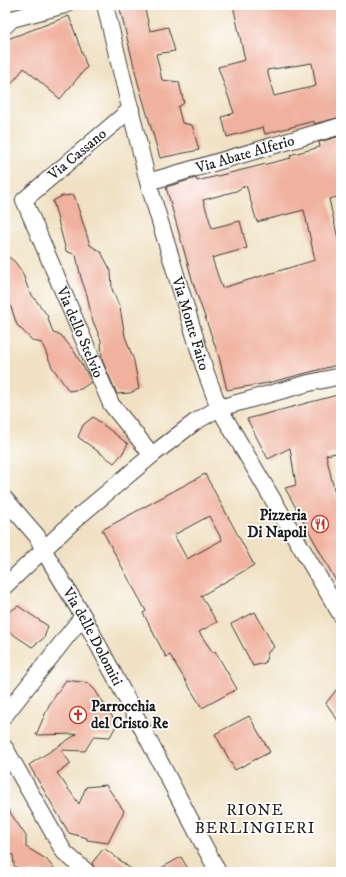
<svg xmlns="http://www.w3.org/2000/svg" width="346" height="877" font-family="'IM FELL DW Pica',serif">
  <style>
    .building { fill: #f0b19e; fill-rule: evenodd }
    .lines { fill: none; stroke-linecap: round; stroke-linejoin: round }
    .minor-casing { stroke: #3c3a35; stroke-width: 18 }
    .minor { stroke: #fff; stroke-width: 16 }
    .labels { text-anchor: middle; stroke-width: 3.5; stroke-linejoin: round; paint-order: stroke }
    .street-label { font-size: 15px; fill: #1c1c1c; stroke: #fff }
    .poi-label { font-size: 15px; font-weight: bold; fill: #1c1c1c; stroke: #fff; text-anchor: end }
    .neighbourhood-label { font-size: 16px; letter-spacing: 1px; fill: #1c1c1c; stroke: #fff }
  </style>
  <rect width="100%" height="100%" fill="#fff"/>
  <filter id="ink" filterUnits="userSpaceOnUse"><feTurbulence type="fractalNoise" baseFrequency=".025" numOctaves="2"/><feDisplacementMap in="SourceGraphic" scale="8" xChannelSelector="R" yChannelSelector="G"/><feConvolveMatrix kernelMatrix="1 2 1 2 8 2 1 2 1" color-interpolation-filters="sRGB"/></filter>
  <filter id="wash" filterUnits="userSpaceOnUse"><feTurbulence type="fractalNoise" baseFrequency=".012" numOctaves="4" result="noise"/><feDisplacementMap in="SourceGraphic" scale="16" xChannelSelector="R" yChannelSelector="G"/><feGaussianBlur stdDeviation="0.9" result="paint"/><feColorMatrix in="noise" values="0 0 0 0 0 0 0 0 0 0 0 0 0 0 0 0 0 1.4 0 .05"/><feComposite in="paint" operator="in"/></filter>
  <g filter="url(#wash)">
    <rect width="100%" height="100%" fill="#f0e1c3"/>
    <g id="blocks">
      <g class="building">
        <path d="M119,5h25l6,26 18,-4 7,24 -19,3 6,26 17,2 5,21 -6,4 4,16 10,2 7,25 -39,8 -22,-75z"/>
        <path d="M233,5h108v112l-27,7v-3l-49,13 -2,-7 -36,10 -5,-20 12,-4 -16,-46 27,-7zM312,63l4,23 -42,10 -7,-26z"/>
        <path d="M69,16l18,51 -27,32 -36,-31 -19,24v-52z"/>
        <path d="M341,136v60l-12,3 12,53v112l-73,19 -41,7 -8,-33 -25,-71 -28,-99 30,-9 1,3 94,-23 -1,-3 30,-8 -1,-5zM246,185l11,37 47,-12 11,50 -93,28 -10,-30 35,-10 -7,-27 -28,7 -9,-28 33,-9z"/>
        <path d="M74,195l16,50 11,7 10,19 1,18 8,19 5,28 9,25 5,28 -9,4 -13,1 -15,-34 -1,-20 -9,-21 -5,-24 -6,-17 -5,-23 -10,-4 -13,-50 9,-5z"/>
        <path d="M5,254l10,8 7,10 7,19 18,24 6,18 8,2 13,16 17,29v2l-10,7 -12,2 -17,-24 -10,-24 -9,-2 -16,-16 -8,-24 -4,-5z"/>
        <path d="M341,394v58l-15,3 11,47 4,-1v89l-56,-102 11,-3 -6,-37 -22,11 -21,-40z"/>
        <path d="M93,417l35,27 -6,10 -8,9 -36,-26 5,-12z"/>
        <path d="M205,474l49,91 -53,31 16,26 -18,10 14,21 2,-2 22,38 -35,19 -32,-53 -4,2 -23,-44 3,-2 -44,-81zM209,516l13,24 -35,19 -13,-24z"/>
        <path d="M18,606l30,20 -4,12 -12,9 -27,-18 1,-15z"/>
        <path d="M255,612l19,35 -6,5 -3,11 -12,3 -22,-42z"/>
        <path d="M66,680l22,3 7,7 22,34 -7,13 -16,-1 -9,15 -24,-1 10,14 -14,9 22,31 7,-17 20,-2 18,26 -16,32 -21,-3v-2l-18,-5 -40,-68 48,-31 -41,1 13,-30z"/>
        <path d="M341,684v41l-15,-22z"/>
        <path d="M249,716l21,36 -35,18 -20,-36z"/>
        <path d="M5,805l21,31v11l20,12 11,13h-37l-6,-7 -1,-10 -8,-7z"/>
        <path d="M104,848l31,24h-39l-4,-9z"/>
        <path d="M181,857l9,15h-36z"/>
      </g>
    </g>
  </g>
  <g filter="url(#ink)">
    <use href="#blocks" fill-opacity="0" stroke="#3c3a35" stroke-width="1"/>
    <g class="lines">
      <g class="minor-casing">
        <g id="minor">
          <path id="s1" d="M105,5l43,177 57,188 14,38 122,207"/>
          <path d="M5,26l7,-7 53,-14"/>
          <path id="s2" d="M131,109l-107,91 87,204 41,51"/>
          <path id="s3" d="M148,182l193,-56"/>
          <path id="s4" d="M5,499l32,37 7,15 39,65 135,256"/>
          <path d="M5,586l73,-69 74,-62 43,-33 24,-14 90,-25 32,-7"/>
          <path d="M5,715l78,-99"/>
          <path d="M5,748l59,104 23,20"/>
        </g>
      </g>
      <use href="#minor" class="minor"/>
    </g>
  </g>
  <defs>
    <g id="restaurant-ring" transform="scale(0.9)"><circle r="9.5" fill="#fff" stroke="#c8321e" stroke-width="1.5"/><path d="M-5-6h1v4h1v-4h1v4h1v-4h1v5L-1.5 .5V6h-2V.5L-5-1ZM5-6V6H3V1.5H1.5Q1.5-4 5-6Z" fill="#c8321e"/></g>
    <g id="church-ring" transform="scale(0.9)"><circle r="9.5" fill="#fff" stroke="#c8321e" stroke-width="1.5"/><path d="M-1.2-6h2.4v3.5h3.3v2.4h-3.3V6h-2.4V-.1h-3.3v-2.4h3.3Z" fill="#c8321e"/></g>
  </defs>
  <g fill-rule="evenodd">
    <use href="#restaurant-ring" x="320" y="524"/>
    <use href="#church-ring" x="78" y="715"/>
  </g>
  <g class="labels">
    <g class="street-label">
      <text transform="translate(77 154) rotate(-40)" y="5">Via Cassano</text>
      <text dy="5" stroke="none"><textPath href="#s3" startOffset="101">Via Abate Alferio</textPath></text>
      <text dy="5" stroke="none"><textPath href="#s1" startOffset="330">Via Monte Faito</textPath></text>
      <text dy="5" stroke="none"><textPath href="#s2" startOffset="284">Via dello Stelvio</textPath></text>
      <text dy="5" stroke="none"><textPath href="#s4" startOffset="164">Via delle Dolomiti</textPath></text>
    </g>
    <g class="poi-label">
      <text x="307" y="520">Pizzeria<tspan x="307" dy="17">Di Napoli</tspan></text>
      <text x="91" y="711" text-anchor="start">Parrocchia<tspan x="91" dy="17">del Cristo Re</tspan></text>
    </g>
    <g class="neighbourhood-label">
      <text x="255" y="815">RIONE<tspan x="255" dy="18">BERLINGIERI</tspan></text>
    </g>
  </g>
  <rect width="346" height="877" fill="none" stroke="#fff" stroke-width="20"/>
</svg>
